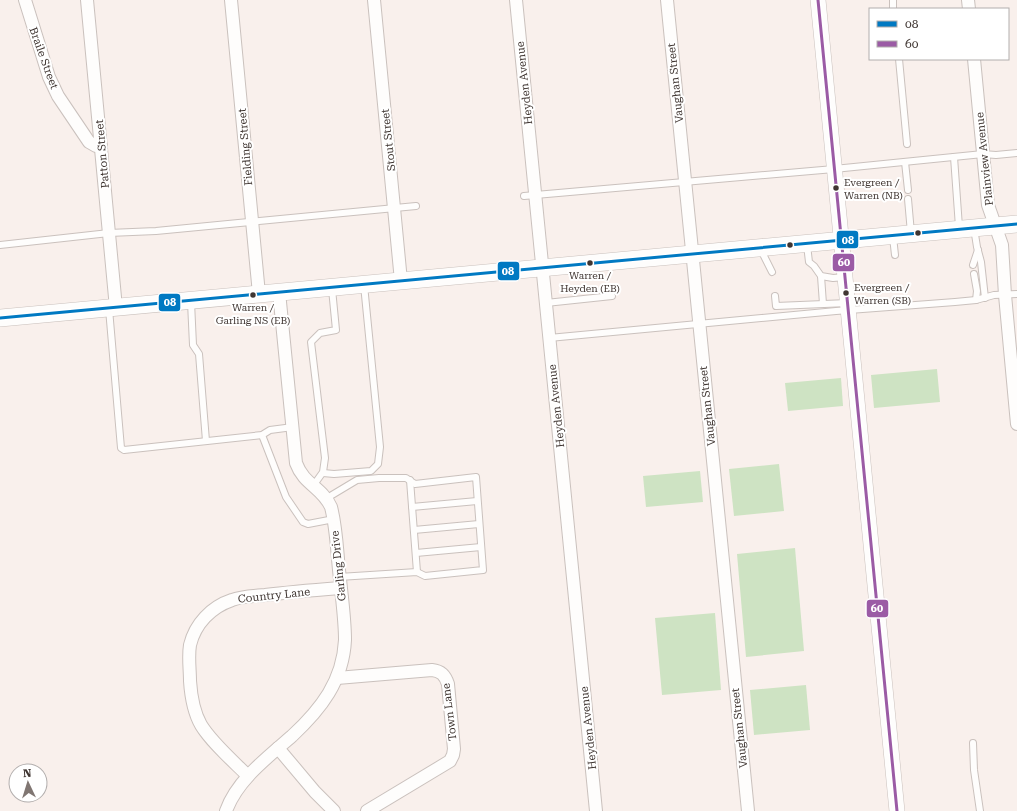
<svg xmlns="http://www.w3.org/2000/svg" width="1017" height="811" font-family="'Roboto Serif',serif">
  <style>
    .green { fill: #cee3c3 }
    .lines { fill: none; stroke-linecap: round; stroke-linejoin: round }
    .service-casing { stroke: #cac1bd; stroke-width: 8 }
    .minor-casing { stroke: #cac1bd; stroke-width: 14 }
    .tertiary-casing { stroke: #cac1bd; stroke-width: 16 }
    .secondary-casing { stroke: #cac1bd; stroke-width: 18 }
    .service { stroke: #fefdfc; stroke-width: 6 }
    .minor { stroke: #fefdfc; stroke-width: 12 }
    .tertiary { stroke: #fefdfc; stroke-width: 15 }
    .secondary { stroke: #fefdfc; stroke-width: 17 }
    .bus-1-casing { stroke: #fff; stroke-width: 6 }
    .bus-2-casing { stroke: #fff; stroke-width: 6 }
    .bus-1 { stroke: #0079c2; stroke-width: 3 }
    .bus-2 { stroke: #9b5ba5; stroke-width: 3 }
    .bus-dot { fill: #3f3531; stroke: #fff; stroke-width: 1.5 }
    .labels { text-anchor: middle; stroke-width: 4; stroke-linejoin: round; paint-order: stroke }
    .bus-label { font-size: 10px; fill: #3f3531; stroke: #fff; text-anchor: start }
    .street-label { font-size: 11px; fill: #3f3531; stroke: #fff }
    .line-badge { stroke: #fff; stroke-width: 1.5 }
    .badge-label { font-size: 11px; text-anchor: middle; font-weight: bold; fill: #fff }
  </style>
  <rect width="100%" height="100%" fill="#f9f0ec"/>
  <g class="green">
    <path d="M937,369l3,33 -66,6 -3,-33z"/>
    <path d="M841,378l2,28 -55,5 -3,-28z"/>
    <path d="M779,464l5,47 -50,5 -5,-47z"/>
    <path d="M700,471l3,31 -57,5 -3,-31z"/>
    <path d="M795,548l9,103 -58,6 -9,-103z"/>
    <path d="M715,613l6,77 -59,5 -7,-77z"/>
    <path d="M806,685l4,45 -56,5 -4,-45z"/>
  </g>
  <g class="lines">
    <g class="service-casing">
      <g id="service">
        <path d="M893,0v9"/>
        <path d="M899,59l8,85"/>
        <path d="M954,157l5,70"/>
        <path d="M905,162l3,28"/>
        <path d="M524,196l310,-27 149,-15 13,1 21,-2"/>
        <path d="M908,199l3,34"/>
        <path d="M974,228l3,19 4,15 4,36"/>
        <path d="M893,237l2,18"/>
        <path d="M0,245l109,-12 47,-2 260,-25"/>
        <path d="M807,245l2,17 5,4 7,10 12,2 12,-1"/>
        <path d="M761,250l11,22"/>
        <path d="M973,265l5,-15"/>
        <path d="M974,274l3,17 -1,9"/>
        <path d="M821,276l2,28"/>
        <path d="M775,296l1,10 72,-3"/>
        <path d="M191,302l2,43 6,9 7,87"/>
        <path d="M546,303l66,-7"/>
        <path d="M109,309l12,139 3,2 138,-15 8,-5 23,-3"/>
        <path d="M549,338l287,-27 119,-9 21,-2 18,-5 23,-1"/>
        <path d="M262,435l24,62 17,25 5,2 26,-5"/>
        <path d="M323,473l11,1 37,-3 7,-7 2,-17 -16,-162"/>
        <path d="M410,480l7,92"/>
        <path d="M313,486l10,-14 2,-14 -14,-116 9,-9 16,-3 -4,-41"/>
        <path d="M327,498l30,-18 22,-2h27l9,6 61,-7 7,93 -58,6 -8,-4 -78,5"/>
        <path d="M412,507l65,-6"/>
        <path d="M414,530l65,-6"/>
        <path d="M416,553l65,-6"/>
        <path d="M973,743l1,27 6,41"/>
      </g>
    </g>
    <g class="minor-casing">
      <g id="minor">
        <path d="M25,0l24,77 9,19 31,46 7,4h5"/>
        <path d="M87,0l29,308"/>
        <path d="M231,0l28,294"/>
        <path d="M374,0l27,281"/>
        <path d="M516,0l80,811"/>
        <path d="M667,0l81,811"/>
        <path d="M968,0l1,9"/>
        <path d="M974,59l14,146 14,40 3,50 12,129"/>
        <path d="M337,678l95,-8c9,1 13,5 16,14l6,65 -1,6 -3,6 -83,50"/>
        <path d="M278,748l37,44 19,19"/>
        <path d="M248,776c-15,-15 -36,-33 -47,-51 -8,-14 -10,-29 -11,-44 0,-12 -2,-24 0,-36 5,-21 21,-38 42,-45 10,-4 22,-4 33,-5 25,-3 50,-5 75,-7"/>
        <path d="M226,811c11,-31 42,-54 66,-75 29,-27 51,-55 53,-96 0,-20 -3,-41 -5,-61 -3,-24 -3,-49 -9,-72 -9,-20 -27,-22 -35,-44l-17,-171"/>
      </g>
    </g>
    <g class="tertiary-casing">
      <path id="tertiary" d="M818,0l79,811"/>
    </g>
    <g class="secondary-casing">
      <path id="secondary" d="M0,318l1017,-94"/>
    </g>
    <use href="#service" class="service"/>
    <use href="#minor" class="minor"/>
    <use href="#tertiary" class="tertiary"/>
    <use href="#secondary" class="secondary"/>
    <g class="bus-1-casing">
      <path id="bus-1" d="M0,318l1017,-94"/>
    </g>
    <g class="bus-2-casing">
      <path id="bus-2" d="M818,0l79,811"/>
    </g>
    <use href="#bus-1" class="bus-1"/>
    <use href="#bus-2" class="bus-2"/>
  </g>
  <g class="bus-dot">
    <circle cx="836" cy="188" r="3.5"/>
    <circle cx="918" cy="233" r="3.5"/>
    <circle cx="790" cy="245" r="3.5"/>
    <circle cx="590" cy="263" r="3.5"/>
    <circle cx="846" cy="293" r="3.5"/>
    <circle cx="253" cy="295" r="3.5"/>
  </g>
  <g class="labels">
    <g class="bus-label">
      <text x="844" y="186">Evergreen /<tspan x="844" dy="13">Warren (NB)</tspan></text>
      <text x="590" y="279" text-anchor="middle">Warren /<tspan x="590" dy="13">Heyden (EB)</tspan></text>
      <text x="854" y="291">Evergreen /<tspan x="854" dy="13">Warren (SB)</tspan></text>
      <text x="253" y="311" text-anchor="middle">Warren /<tspan x="253" dy="13">Garling NS (EB)</tspan></text>
    </g>
    <g class="street-label">
      <text transform="translate(44 58) rotate(70)" y="4">Braile Street</text>
      <text transform="translate(524 83) rotate(-96)" y="4">Heyden Avenue</text>
      <text transform="translate(675 83) rotate(-96)" y="4">Vaughan Street</text>
      <text transform="translate(388 140) rotate(-96)" y="4">Stout Street</text>
      <text transform="translate(245 147) rotate(-95)" y="4">Fielding Street</text>
      <text transform="translate(102 154) rotate(-95)" y="4">Patton Street</text>
      <text transform="translate(984 159) rotate(-96)" y="4">Plainview Avenue</text>
      <text transform="translate(556 406) rotate(-96)" y="4">Heyden Avenue</text>
      <text transform="translate(707 406) rotate(-96)" y="4">Vaughan Street</text>
      <text transform="translate(338 566) rotate(-96)" y="4">Garling Drive</text>
      <text transform="translate(274 595) rotate(-6)" y="4">Country Lane</text>
      <text transform="translate(449 712) rotate(-97)" y="4">Town Lane</text>
      <text transform="translate(588 728) rotate(-96)" y="4">Heyden Avenue</text>
      <text transform="translate(739 728) rotate(-96)" y="4">Vaughan Street</text>
    </g>
  </g>
  <g class="line-badge">
    <rect x="836" y="230" width="23" height="19" rx="4" fill="#0079c2"/>
    <rect x="832" y="253" width="23" height="19" rx="4" fill="#9b5ba5"/>
    <rect x="497" y="261" width="23" height="20" rx="4" fill="#0079c2"/>
    <rect x="158" y="293" width="23" height="19" rx="4" fill="#0079c2"/>
    <rect x="866" y="599" width="23" height="19" rx="4" fill="#9b5ba5"/>
  </g>
  <g class="badge-label">
    <text x="848" y="244">08</text>
    <text x="844" y="266">60</text>
    <text x="508" y="275">08</text>
    <text x="170" y="306">08</text>
    <text x="877" y="612">60</text>
  </g>
  <rect x="869" y="8" width="140" height="52" fill="#ffffff" stroke="#b2aead"/>
  <rect x="877" y="21" width="20" height="6" fill="#0079c2" stroke="#b2aead"/>
  <text x="905" y="28" font-size="12" fill="#3f3531">08</text>
  <rect x="877" y="41" width="20" height="6" fill="#9b5ba5" stroke="#b2aead"/>
  <text x="905" y="48" font-size="12" fill="#3f3531">60</text>
  <g transform="translate(28 783) rotate(356)"><circle r="19" fill="#ffffff" stroke="#b2aead"/>
  <path d="M0-3L7 15L0 10L-7 15Z" fill="#807672"/>
  <text y="-6" font-size="11" font-weight="bold" text-anchor="middle" fill="#3f3531">N</text>
  </g>
</svg>
